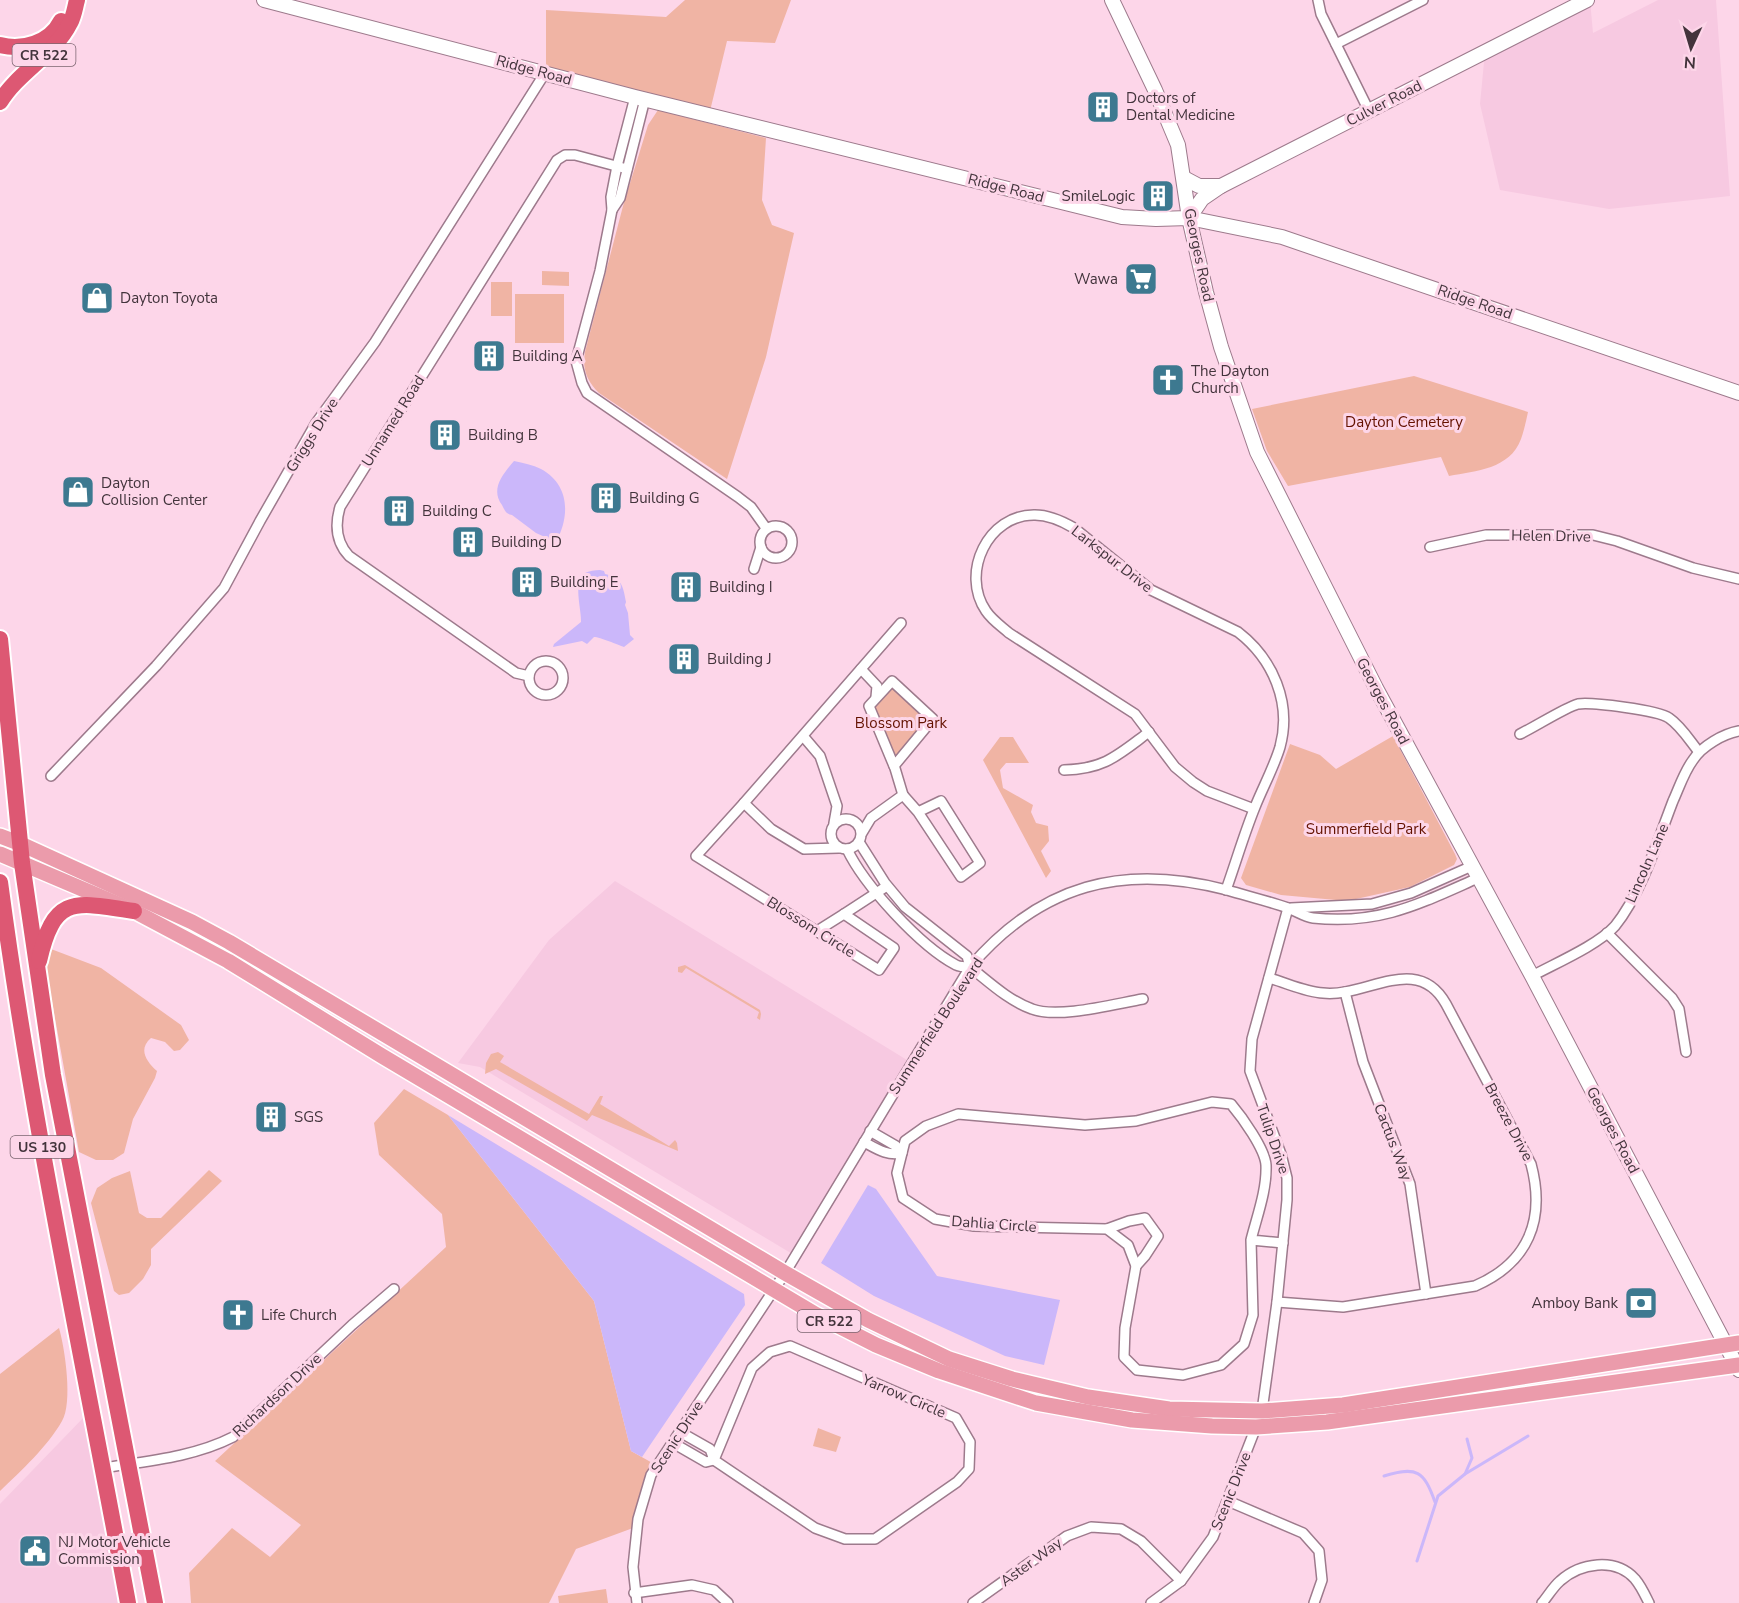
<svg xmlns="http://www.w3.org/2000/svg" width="1739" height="1603" font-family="'Nunito Sans',sans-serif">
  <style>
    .built { fill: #f7c9e1 }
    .green { fill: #f0b4a4 }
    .water { fill: #cbb7fa }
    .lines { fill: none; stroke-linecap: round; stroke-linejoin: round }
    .stream { stroke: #cbb7fa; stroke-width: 3 }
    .street-casing { stroke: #9d7a8c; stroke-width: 12 }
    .secondary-casing { stroke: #9d7a8c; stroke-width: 16 }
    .primary-casing { stroke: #fff; stroke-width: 18 }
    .highway-casing { stroke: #fff; stroke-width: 20 }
    .street { stroke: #fff; stroke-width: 9 }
    .secondary { stroke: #fff; stroke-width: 14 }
    .primary { stroke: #eb9bab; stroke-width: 15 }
    .highway { stroke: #dd5873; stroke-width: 16 }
    .labels { text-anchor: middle; stroke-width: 6; stroke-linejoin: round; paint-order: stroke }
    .shield { fill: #fdd6e9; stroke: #7b6570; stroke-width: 1.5 }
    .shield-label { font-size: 14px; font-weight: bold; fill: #43343c }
    .street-label { font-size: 15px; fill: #43343c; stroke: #fdd6e9 }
    .poi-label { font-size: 15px; fill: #43343c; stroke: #fdd6e9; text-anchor: start }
    .park-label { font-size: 15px; fill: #641200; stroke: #fdd6e9 }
  </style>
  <rect width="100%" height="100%" fill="#fdd6e9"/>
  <g class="built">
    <path d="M1590,0l3,33 65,-33h58l14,196 -121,13 -109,-19 -20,-86 5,-52z"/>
    <path d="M615,881l292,179 -61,112 -52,83 -314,-188 -22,-4 91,-123z"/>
    <path d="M87,1414l31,189h-118v-99z"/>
  </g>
  <g class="green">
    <path d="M685,0h106l-16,43 -48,-2 -17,70 -164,-43v-58l120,7z"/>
    <path d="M658,110l108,28 -4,62 10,25 22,8 -28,124 -39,122 -128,-86c-12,-12 -17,-24 -14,-41l38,-146 25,-81z"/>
    <path d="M542,271l27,1v14l-27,-1z"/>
    <rect x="491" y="282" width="21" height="34"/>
    <rect x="515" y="294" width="49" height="49"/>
    <path d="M1414,376l114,36c-2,9 -4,19 -7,27 -11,30 -45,32 -72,37l-8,-19 -153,29 -21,-35 -15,-42z"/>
    <path d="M892,688l35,33 -31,35 -23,-49z"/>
    <path d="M1393,736l62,118 2,5 -3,6 -44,22 -63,14 -66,-6 -35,-10 -5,-7 49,-134 30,11 16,14z"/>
    <path d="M1000,737h13l16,26h-23l-6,7 3,18 30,17 -2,7 5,11 12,3 1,15 -8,10 10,20 -5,7 -63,-118z"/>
    <path d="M51,949l50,19 80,57 8,15 -9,10 -6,1 -9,-9 -14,-4c-13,11 -5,23 6,33l-2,7 -22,41 -9,34 -11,7h-17l-17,-8 -33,-184z"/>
    <path d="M685,965l75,45 1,4 -1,6 -3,-2 2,-6 -73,-44 -4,5 -4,-1v-5z"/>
    <path d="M498,1052l6,4 -4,6 89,52 11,-18h3l-3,8 69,42 6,-6 2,3 1,8 -86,-36 -5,6 -91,-52 -11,5 1,-11 5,-9z"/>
    <path d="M404,1089l44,26 146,186 37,150 25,14 -23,63 -57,21 -27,54h-358l-2,-30 43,-45 38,29 31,-32 -86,-64 231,-214 -4,-33 -63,-59 -5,-32z"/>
    <path d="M209,1170l13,11 -71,68v16l-8,14 -14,14 -10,2 -5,-4 -23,-88 6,-15 15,-10 18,-7 9,42 8,5h14z"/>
    <path d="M59,1328c6,21 14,75 3,93 -14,25 -41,50 -62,70v-117z"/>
    <path d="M818,1428l23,9 -5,15 -23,-6z"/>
    <path d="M606,1589l2,14h-49l-1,-7z"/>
  </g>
  <g class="water">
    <path d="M514,461c9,2 19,4 27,8 29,16 29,47 15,73l-20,-9 -24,-18c-6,-1 -7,-4 -10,-10 -12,-16 1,-31 12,-44z"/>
    <path d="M600,570l4,1 1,3c17,4 18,12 21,28l-1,3 3,8 2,22 4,4 -10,8c-6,-2 -24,-10 -30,-10l-7,7 -5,-3 -29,6 1,-3 27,-22c1,-11 -9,-43 4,-49 4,-2 10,-3 15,-3z"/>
    <path d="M448,1115l296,179 1,11 -103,152 -11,-6 -37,-150z"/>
    <path d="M868,1185l8,4 61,87 123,24 -16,65 -39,-9 -131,-60 -53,-33z"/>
  </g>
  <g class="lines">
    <g class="stream">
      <path d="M1465,1474l7,-16 -5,-19"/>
      <path d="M1384,1476c33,-10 40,-5 51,26"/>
      <path d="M1417,1561l21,-65 27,-22 63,-38"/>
    </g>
    <g class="street-casing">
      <g id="street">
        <path d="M1318,0l3,14 48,97"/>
        <path d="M1336,44l87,-44"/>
        <path d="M635,97l-18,69 -6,31 1,13 -12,61 -24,90 6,22 5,10 151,104 13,10 15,21"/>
        <path d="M612,210l8,-12 25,-99"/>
        <circle cx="776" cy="542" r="16"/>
        <path d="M1430,547l56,-12h107l24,6 76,27 46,11"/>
        <path d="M754,569l7,-22"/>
        <circle cx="546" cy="678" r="17"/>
        <path d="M861,669l16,17 -1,11"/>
        <path d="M529,676l-13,-3 -167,-117c-13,-14 -14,-32 -9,-49l217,-347 8,-5h10l52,14"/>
        <path d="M892,681l41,38 -39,47 -25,-60z"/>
        <path d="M1520,734c13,-6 46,-27 58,-30 13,-2 80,6 91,14 12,8 21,23 30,34"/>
        <path d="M803,736l17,20 17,50 -3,17"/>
        <path d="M1064,770c41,-1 54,-15 85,-38"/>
        <path d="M51,776l105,-110 68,-78 36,-67 56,-98 59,-81 170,-269"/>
        <path d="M903,795l15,17 43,65 19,-14 -39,-62 -23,11"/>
        <path d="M744,803l157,-180"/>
        <circle cx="846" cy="834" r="15"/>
        <path d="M862,833l9,-15 32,-23 -9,-30"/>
        <path d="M859,842l26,41 20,24 62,49 3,11"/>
        <path d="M839,848l-35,1 -33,-20 -27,-26 -48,53 183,114 15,-22 -50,-34 43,-28"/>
        <path d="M847,849c17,36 73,97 109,116 4,2 9,2 14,2"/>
        <path d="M1226,890c10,-28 18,-56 29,-83 8,-20 19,-40 25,-60 12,-44 -7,-88 -42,-115l-87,-42 -77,-62c-12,-7 -25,-13 -39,-13 -47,-1 -75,58 -49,96 6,9 15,15 23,22l126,81 40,53 18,15 14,9 47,18"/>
        <path d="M1291,908l81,-4 39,-11 61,-27"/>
        <path d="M817,931l27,-17"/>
        <path d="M1607,933l65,65 7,11 7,43"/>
        <path d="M970,967c19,15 39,34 62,42 26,10 82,-5 111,-10"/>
        <path d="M1532,976c24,-13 66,-31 83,-50 26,-32 43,-86 58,-125 6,-13 11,-29 20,-41 9,-14 30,-26 46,-29"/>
        <path d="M1269,978c18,5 36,14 54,15 43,5 94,-41 123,11l85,160c15,56 -3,99 -56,122l-132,21 -66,-5"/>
        <path d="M1345,992l18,70 47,122 16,110"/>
        <path d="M864,1142c13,7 23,14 38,11l-6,-7 -26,-15"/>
        <path d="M1107,1229l22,-8 16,-3 13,18 -13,20 -9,10"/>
        <path d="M1251,1240c6,-24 16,-50 15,-75 -1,-16 -24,-48 -35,-61l-19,-2 -76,19 -51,4 -127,-11 -32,12 -21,15 -8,32 6,25 32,21 39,7 133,3 21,16 8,21 -11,62 -1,29 13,13 46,5 38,-10 23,-21 9,-29 -2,-75 32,3"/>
        <path d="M1262,1411l15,-109 10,-102v-22l-6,-24 -31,-83 2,-32 36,-131"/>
        <path d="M680,1432l30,17 4,11 101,68 30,11h30l82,-57 12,-13 1,-27 -14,-24 -166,-72 -20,6 -18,16 -38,92"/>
        <path d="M673,1443l33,19 8,-2"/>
        <path d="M103,1468c44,-7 91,-11 130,-31l119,-112 42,-36"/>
        <path d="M1228,1501l75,32 16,18 3,29 -8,23"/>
        <path d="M634,1593l58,-8 22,5 14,13"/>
        <path d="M637,1603l-4,-36 5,-48 13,-44 134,-202 185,-306c71,-83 153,-104 257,-77 20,6 41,11 61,18 8,3 17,9 25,10 67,7 106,-14 165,-40"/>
        <path d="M973,1603l94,-67 24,-9 30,2 20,12 40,40"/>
        <path d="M1151,1603l30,-22 32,-44 43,-110"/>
        <path d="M1542,1603c6,-7 11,-16 18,-22 20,-18 55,-24 75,-2 6,7 10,16 14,24"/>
      </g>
    </g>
    <g class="secondary-casing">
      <g id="secondary">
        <path d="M264,0l371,97 487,120 34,2 33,-1 93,19 457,156"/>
        <path d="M1112,0l43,90 23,55 11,73 17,74 15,55 36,105 119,236 156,288 207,394"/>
        <path d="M1184,178l15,8h22"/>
        <path d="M1189,218l13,-19 19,-13 366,-186"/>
      </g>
    </g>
    <g class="primary-casing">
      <g id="primary">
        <path d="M0,836l21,8 171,78 37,20 556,331 83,47 81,39 63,20 76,18 81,12 93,2 81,-6 396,-62"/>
        <path d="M0,854l134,57 94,50 154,95 433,258 61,31 63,26 97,32 96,17 80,6 44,1 71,-5 412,-57"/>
      </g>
    </g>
    <g class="highway-casing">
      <g id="highway">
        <path d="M0,45c22,6 50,-2 61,-24"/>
        <path d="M0,102c18,-30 54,-47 70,-79 4,-7 5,-16 7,-23"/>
        <path d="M0,639l22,224 31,212 102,528"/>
        <path d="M0,882c32,242 84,481 128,721"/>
        <path d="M39,961c15,-67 36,-59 95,-50"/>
      </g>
    </g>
    <use href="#street" class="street"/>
    <use href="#secondary" class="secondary"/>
    <use href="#primary" class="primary"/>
    <use href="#highway" class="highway"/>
  </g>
  <defs>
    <g id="building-square" transform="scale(1.725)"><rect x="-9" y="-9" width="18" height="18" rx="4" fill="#3d7990" stroke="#fdd6e9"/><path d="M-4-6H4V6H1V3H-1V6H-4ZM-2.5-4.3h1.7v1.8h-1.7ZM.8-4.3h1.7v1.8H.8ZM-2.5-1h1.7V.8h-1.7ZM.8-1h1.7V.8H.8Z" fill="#fff"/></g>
    <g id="supermarket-square" transform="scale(1.725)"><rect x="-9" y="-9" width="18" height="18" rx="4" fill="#3d7990" stroke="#fdd6e9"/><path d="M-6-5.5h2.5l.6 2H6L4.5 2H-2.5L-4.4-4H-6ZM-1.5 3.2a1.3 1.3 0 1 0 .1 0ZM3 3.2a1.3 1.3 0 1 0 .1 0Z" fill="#fff"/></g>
    <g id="shop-square" transform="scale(1.725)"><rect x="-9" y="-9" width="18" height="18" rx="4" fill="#3d7990" stroke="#fdd6e9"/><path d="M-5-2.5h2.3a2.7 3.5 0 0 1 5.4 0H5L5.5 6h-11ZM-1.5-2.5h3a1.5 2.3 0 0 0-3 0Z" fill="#fff"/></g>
    <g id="church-square" transform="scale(1.725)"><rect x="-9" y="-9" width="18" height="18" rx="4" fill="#3d7990" stroke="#fdd6e9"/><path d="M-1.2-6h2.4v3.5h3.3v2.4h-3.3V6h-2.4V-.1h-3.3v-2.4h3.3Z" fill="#fff"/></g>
    <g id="bank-square" transform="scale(1.725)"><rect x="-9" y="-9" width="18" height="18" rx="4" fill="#3d7990" stroke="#fdd6e9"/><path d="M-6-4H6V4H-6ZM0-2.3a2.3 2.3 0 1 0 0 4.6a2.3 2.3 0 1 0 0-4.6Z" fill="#fff"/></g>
    <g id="civic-square" transform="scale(1.725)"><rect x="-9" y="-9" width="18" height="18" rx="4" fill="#3d7990" stroke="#fdd6e9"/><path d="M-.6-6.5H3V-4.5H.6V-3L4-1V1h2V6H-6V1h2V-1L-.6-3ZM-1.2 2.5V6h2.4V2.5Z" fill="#fff"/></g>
  </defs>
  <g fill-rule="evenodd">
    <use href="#building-square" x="1103" y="107"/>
    <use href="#building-square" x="1158" y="196"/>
    <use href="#supermarket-square" x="1141" y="279"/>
    <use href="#shop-square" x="97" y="298"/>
    <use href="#building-square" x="489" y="356"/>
    <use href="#church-square" x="1168" y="380"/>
    <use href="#building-square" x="445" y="435"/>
    <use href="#shop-square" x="78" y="492"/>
    <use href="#building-square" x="606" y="498"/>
    <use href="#building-square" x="399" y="511"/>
    <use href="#building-square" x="468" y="542"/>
    <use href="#building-square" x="527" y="582"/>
    <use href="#building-square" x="686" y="587"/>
    <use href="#building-square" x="684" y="659"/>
    <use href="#building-square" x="271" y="1117"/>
    <use href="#bank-square" x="1641" y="1303"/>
    <use href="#church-square" x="238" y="1315"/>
    <use href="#civic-square" x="35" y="1551"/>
  </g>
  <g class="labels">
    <g class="shield">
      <rect x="12.5" y="44" width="63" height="22" rx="4.5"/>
      <rect x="10.5" y="1136" width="63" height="22" rx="4.5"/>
      <rect x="797.5" y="1310" width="63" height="22" rx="4.5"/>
    </g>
    <g class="shield-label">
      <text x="44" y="60">CR 522</text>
      <text x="42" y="1152">US 130</text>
      <text x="829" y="1326">CR 522</text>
    </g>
    <g class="street-label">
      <text transform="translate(534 70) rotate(15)" y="5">Ridge Road</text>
      <text transform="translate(1384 103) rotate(-27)" y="5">Culver Road</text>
      <text transform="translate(1006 188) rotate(14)" y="5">Ridge Road</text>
      <text transform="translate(1199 255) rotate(78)" y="5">Georges Road</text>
      <text transform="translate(1475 302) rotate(19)" y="5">Ridge Road</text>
      <text transform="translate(393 421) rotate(-58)" y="5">Unnamed Road</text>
      <text transform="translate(312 435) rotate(-58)" y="5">Griggs Drive</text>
      <text transform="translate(1551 536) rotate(1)" y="5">Helen Drive</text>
      <text transform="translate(1112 559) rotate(38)" y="5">Larkspur Drive</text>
      <text transform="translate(1383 701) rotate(62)" y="5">Georges Road</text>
      <text transform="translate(1647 863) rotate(-66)" y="5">Lincoln Lane</text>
      <text transform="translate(811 927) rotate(32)" y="5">Blossom Circle</text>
      <text transform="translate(936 1026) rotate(-57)" y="5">Summerfield Boulevard</text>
      <text transform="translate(1509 1122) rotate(62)" y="5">Breeze Drive</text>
      <text transform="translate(1613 1130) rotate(62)" y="5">Georges Road</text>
      <text transform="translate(1273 1139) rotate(71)" y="5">Tulip Drive</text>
      <text transform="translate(1393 1142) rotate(69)" y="5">Cactus Way</text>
      <text transform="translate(994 1224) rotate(4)" y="5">Dahlia Circle</text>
      <text transform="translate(277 1395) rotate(-43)" y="5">Richardson Drive</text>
      <text transform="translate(904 1396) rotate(23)" y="5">Yarrow Circle</text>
      <text transform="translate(677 1437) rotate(-57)" y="5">Scenic Drive</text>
      <text transform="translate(1231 1491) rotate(-68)" y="5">Scenic Drive</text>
      <text transform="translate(1031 1562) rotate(-36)" y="5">Aster Way</text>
    </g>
    <g class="poi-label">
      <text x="1126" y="103">Doctors of<tspan x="1126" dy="17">Dental Medicine</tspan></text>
      <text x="1135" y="201" text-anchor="end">SmileLogic</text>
      <text x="1118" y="284" text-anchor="end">Wawa</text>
      <text x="120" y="303">Dayton Toyota</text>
      <text x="512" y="361">Building A</text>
      <text x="1191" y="376">The Dayton<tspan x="1191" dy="17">Church</tspan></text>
      <text x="468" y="440">Building B</text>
      <text x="101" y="488">Dayton<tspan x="101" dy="17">Collision Center</tspan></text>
      <text x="629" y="503">Building G</text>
      <text x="422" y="516">Building C</text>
      <text x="491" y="547">Building D</text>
      <text x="550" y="587">Building E</text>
      <text x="709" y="592">Building I</text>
      <text x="707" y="664">Building J</text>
      <text x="294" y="1122">SGS</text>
      <text x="1618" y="1308" text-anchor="end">Amboy Bank</text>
      <text x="261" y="1320">Life Church</text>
      <text x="58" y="1547">NJ Motor Vehicle<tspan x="58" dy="17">Commission</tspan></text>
    </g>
    <g class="park-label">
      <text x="1404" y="427">Dayton Cemetery</text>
      <text x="901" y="728">Blossom Park</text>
      <text x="1366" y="834">Summerfield Park</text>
    </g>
  </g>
  <g transform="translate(1691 48) rotate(184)" stroke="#fdd6e9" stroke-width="4.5" paint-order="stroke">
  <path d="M0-4.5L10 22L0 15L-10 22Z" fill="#43343c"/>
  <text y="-9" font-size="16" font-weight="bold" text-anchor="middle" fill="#43343c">N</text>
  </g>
</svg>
